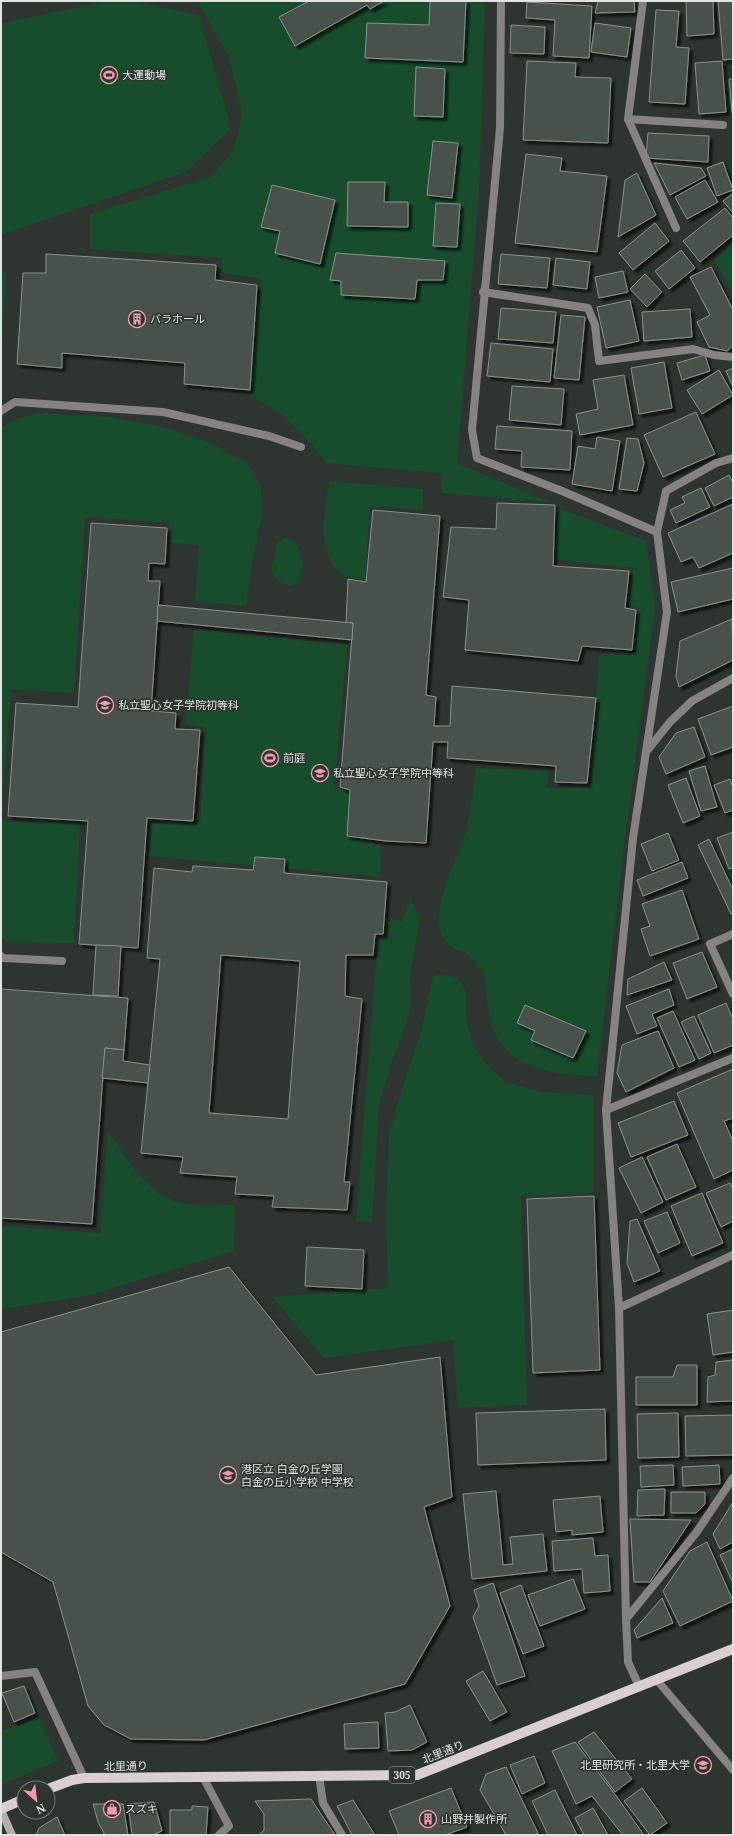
<svg xmlns="http://www.w3.org/2000/svg" width="734" height="1836" font-family="'Noto Serif','Noto Sans JP',serif">
  <style>
    .green { fill: #174c2d }
    .building { fill: #49514b; stroke: #89928c; fill-rule: evenodd; filter: url(#shadow) }
    .lines { fill: none; stroke-linecap: round; stroke-linejoin: round }
    .lane { stroke: #868182; stroke-width: 8 }
    .street { stroke: #868182; stroke-width: 8 }
    .secondary { stroke: #b5adae; stroke-width: 8 }
    .primary { stroke: #d9cfd0; stroke-width: 10 }
    .labels { text-anchor: middle; stroke-width: 3; stroke-linejoin: round; paint-order: stroke }
    .shield { fill: #2e3530; stroke: #aab0ab; stroke-width: 1 }
    .shield-label { font-size: 10px; font-weight: bold; fill: #dfe4e0 }
    .poi-label { font-size: 11px; fill: #dfe4e0; stroke: #2e3530; text-anchor: start }
    .street-label { font-size: 11px; fill: #dfe4e0; stroke: #2e3530 }
  </style>
  <defs>
    <filter id="shadow"><feDropShadow dx="3.5" dy="3.5" stdDeviation="1" flood-color="#0009"/></filter>
  </defs>
  <rect width="100%" height="100%" fill="#2e3530"/>
  <g class="green">
    <path d="M110,1h20l69,14 32,113 -45,44 -185,63v-212z"/>
    <path d="M195,1h290l-6,189 -22,273 93,39 -108,-9 -1,-20 -115,-10c-20,-27 -43,-52 -75,-66l9,-119 -38,-5v-15l-132,-9v-35l120,-37 24,-26 8,-37 -13,-57 -31,-55z"/>
    <path d="M733,243v51l-19,-34z"/>
    <path d="M6,272l-5,96v-95z"/>
    <path d="M39,413l70,4 50,9 48,15 41,23 13,23 1,30 -10,46 -6,43 -51,-5 4,-56 -29,-2v-20l-85,-6 -11,176 -63,-4 -10,132 79,3 -6,119 -66,-1 -7,-5v-509l14,-9z"/>
    <path d="M329,481l94,8v21l-53,-4 -5,74 -20,-3 -12,-12 -8,-18 -2,-20z"/>
    <path d="M558,508l88,33 9,67 -32,246 -26,222c-46,-2 -94,-5 -107,-58 -4,-14 -2,-31 -7,-45 -2,-5 -11,-14 -15,-18 -4,-4 -10,-4 -14,-7 -10,-5 -15,-17 -15,-27 0,-29 16,-58 25,-84 7,-22 9,-46 12,-69l73,3 -2,17h44l8,-134 34,1 6,-47 -10,-2 4,-38 -77,-8z"/>
    <path d="M284,538c21,5 23,31 12,46l-8,2 -9,-5 -8,-11 6,-27z"/>
    <path d="M194,629l153,16 -13,144 16,1 -3,46 33,10 1,31 -232,-21 3,-32 48,-1 6,-95 -20,-4z"/>
    <path d="M410,898l10,21 -10,54 1,28 -5,24 -13,33 -14,46 -7,118 -16,-1 22,-282 10,1 2,-21 13,2z"/>
    <path d="M444,974l15,5 7,13v24l6,25 12,21 21,20 36,10 52,3v98l-72,3 6,209 -69,3 -5,-68 -129,18 -52,-61 116,-9 -2,-72 3,-82 15,-52 17,-50 12,-56z"/>
    <path d="M108,1131c20,29 40,66 77,73 16,3 34,1 50,1l-1,46 -147,45 -86,13v-83l99,7z"/>
    <path d="M40,1718l18,43 -57,24v-54z"/>
  </g>
  <g class="building">
    <path d="M309,1h75l-14,8 -3,-4 -72,41 -16,-29z"/>
    <path d="M430,1h36l-3,61 -98,-4 2,-35 62,2z"/>
    <path d="M598,1h36l1,11 -40,1z"/>
    <path d="M686,1h27l1,33 -27,2z"/>
    <path d="M718,1h15v58l-10,1z"/>
    <path d="M527,2l65,4 -3,52 -36,-2 2,-36 -29,-2z"/>
    <path d="M656,10l23,1 -3,36 13,1 -4,56 -36,-2z"/>
    <path d="M595,23l36,5 -4,29 -36,-5z"/>
    <path d="M511,25l34,2 -1,27 -34,-1z"/>
    <path d="M527,61l49,2 -1,14 36,1 -3,65 -85,-3z"/>
    <path d="M722,61l4,51 -27,2 -4,-51z"/>
    <path d="M416,67l29,2 -2,48 -29,-1z"/>
    <path d="M729,79h4v34h-1z"/>
    <path d="M648,133l61,3 -1,26 -62,-4z"/>
    <path d="M433,141l25,2 -6,55 -25,-3z"/>
    <path d="M526,154l36,4 -2,13 47,5 -10,76 -82,-9z"/>
    <path d="M723,162l10,28 -16,6 -10,-28z"/>
    <path d="M654,163l47,5 5,8 -36,19z"/>
    <path d="M637,173l19,42 -38,22 7,-57z"/>
    <path d="M705,180l13,22 -31,17 -12,-22z"/>
    <path d="M348,182h37l-1,20h24v25l-61,-1z"/>
    <path d="M272,185l63,15 -15,64 -45,-11 5,-22 -19,-4z"/>
    <path d="M733,193v20l-10,-12z"/>
    <path d="M436,203l24,1 -3,43 -24,-1z"/>
    <path d="M725,208l8,10v17l-33,27 -17,-21z"/>
    <path d="M655,223l14,18 -36,29 -14,-17z"/>
    <path d="M681,250l14,18 -26,21 -14,-18z"/>
    <path d="M336,253l109,8 -2,19h-26l-2,19 -74,-4v-14l-11,-1z"/>
    <path d="M46,254l170,11 -1,15 42,5 -7,105 -66,-6 1,-21 -123,-10v15l-45,-4 6,-91h23z"/>
    <path d="M501,254l49,4 -3,30 -49,-4z"/>
    <path d="M556,258l34,4 -3,27 -34,-4z"/>
    <path d="M711,267l22,43v36l-6,5 -18,-4 -12,-25 13,-7 -20,-38z"/>
    <path d="M623,271l5,21 -29,6 -4,-21z"/>
    <path d="M645,274l17,18 -15,15 -17,-18z"/>
    <path d="M630,300l9,41 -33,7 -9,-41z"/>
    <path d="M501,308l55,4 -3,31 -55,-4z"/>
    <path d="M690,309l2,28 -48,4 -2,-29z"/>
    <path d="M561,315l24,2 -6,63 -25,-2z"/>
    <path d="M491,343l62,6 -3,33 -63,-6z"/>
    <path d="M705,355l5,16 -28,9 -5,-17z"/>
    <path d="M664,362l8,46 -33,6 -8,-46z"/>
    <path d="M733,368v19l-7,-16z"/>
    <path d="M719,370l14,25 -31,19 -15,-24z"/>
    <path d="M624,375l9,50 -53,10 -4,-21 22,-5 -5,-29z"/>
    <path d="M512,386l52,3 -3,36 -52,-5z"/>
    <path d="M696,412l19,42 -52,23 -19,-42z"/>
    <path d="M497,426l75,5 -2,39 -49,-3 1,-16 -27,-2z"/>
    <path d="M597,437l23,4 -8,50 -40,-7 6,-38 17,3z"/>
    <path d="M627,438l11,1 6,24 -7,28 -18,-2z"/>
    <path d="M729,475l4,8v14l-19,9 -9,-18z"/>
    <path d="M701,488l9,19 -34,16 -6,-13 15,-7 -3,-6z"/>
    <path d="M497,503l58,2 -2,61 76,5 -4,37 11,2 -4,40 -50,-4 -4,15 -113,-11 4,-50 -26,-3 8,-70 45,2z"/>
    <path d="M733,504v49l-34,15 -6,-11 -12,5 -13,-29z"/>
    <path d="M373,510l67,6 -14,179 10,2 -2,29h16l2,-40 144,12 -9,85 -32,-1 1,-16 -109,-8 1,-16h-15l-7,101 -40,-2 -39,-5 3,-46 -10,-3 13,-164 -7,1 2,-45 18,3z"/>
    <path d="M91,523l76,5 -2,36 -16,-1 -1,18h12l-9,130 25,2 -1,16 25,1 -7,91 -46,-3 -9,130 -59,-4 9,-123 -80,-5 8,-113 62,4z"/>
    <path d="M733,568v31l-55,13 -7,-30z"/>
    <path d="M158,605l195,18 -1,17 -195,-19z"/>
    <path d="M732,619l1,41 -54,27 -3,-11 4,-35z"/>
    <path d="M733,706v41l-22,8 -13,-36z"/>
    <path d="M694,727l11,30 -39,17 -7,-17 17,-24z"/>
    <path d="M705,766l12,41 -16,4 -12,-40z"/>
    <path d="M686,778l14,38 -17,7 -15,-38z"/>
    <path d="M730,779l3,8v23l-8,3 -11,-28z"/>
    <path d="M733,832v36l-4,1 -12,-31z"/>
    <path d="M668,833l11,27 -27,11 -11,-27z"/>
    <path d="M709,839l24,51v23l-2,1 -33,-69z"/>
    <path d="M255,857l30,2 -1,14 103,9 -4,52h-8l-2,21h-27l-1,41 17,3 -18,183h6l-3,28 -75,-3 2,-11 -39,-2 2,-17 -57,-4 3,-16 -42,-4 19,-194 -13,-1 7,-90 38,4 1,-6 60,4zM221,955l79,6 -12,158 -79,-6z"/>
    <path d="M682,862l6,16 -45,18 -6,-16z"/>
    <path d="M682,890l17,49 -49,17 -9,-27 9,-3 -8,-22z"/>
    <path d="M96,945l25,1 -3,50 -25,-1z"/>
    <path d="M702,952l15,35 -30,12 -14,-36z"/>
    <path d="M664,962l8,18 -45,15 1,-16z"/>
    <path d="M1,989l127,9 -4,52 -19,-2 -13,176 -91,-6z"/>
    <path d="M669,989l5,16 -22,9 5,12 -20,8 -11,-28z"/>
    <path d="M726,1003l7,16v26l-19,8 -16,-38z"/>
    <path d="M525,1005l61,26 -13,27 -42,-18 4,-9 -18,-8z"/>
    <path d="M673,1011l22,49 -16,7 -22,-49z"/>
    <path d="M694,1016l17,37 -12,6 -18,-37z"/>
    <path d="M658,1031l16,37 -48,24 -9,-19 5,-28z"/>
    <path d="M105,1048l19,2 -1,11 27,4 -2,18 -46,-5z"/>
    <path d="M733,1069v49l-9,3 9,20v29l-19,9 -37,-86z"/>
    <path d="M674,1101l14,34 -57,22 -13,-34z"/>
    <path d="M677,1144l19,43 -30,13 -19,-43z"/>
    <path d="M642,1157l21,45 -22,11 -22,-45z"/>
    <path d="M730,1183l3,7v31l-12,6 -15,-34z"/>
    <path d="M702,1193l21,50 -31,13 -21,-50z"/>
    <path d="M594,1196l6,174 -67,3 -6,-174z"/>
    <path d="M667,1212l13,31 -22,10 -14,-32z"/>
    <path d="M637,1219l23,52 -26,11 -7,-19 3,-42z"/>
    <path d="M307,1247l57,3 -2,39 -57,-3z"/>
    <path d="M229,1267l87,108 124,-18 12,140 -28,10 26,99 -45,78 -201,56 -73,-1 -27,-14 -16,-19 -35,-124 -52,-30v-220z"/>
    <path d="M733,1310v42l-20,3 -6,-41z"/>
    <path d="M733,1360v41l-26,1 1,-25 7,-2 1,-13z"/>
    <path d="M677,1365h20v40h-61v-28h37z"/>
    <path d="M605,1409l1,51 -128,5 -2,-52z"/>
    <path d="M678,1413l1,44 -41,1 -1,-44z"/>
    <path d="M733,1415v40l-47,1 -1,-40z"/>
    <path d="M673,1465l1,20 -33,2 -1,-21z"/>
    <path d="M719,1465l1,19 -37,2 -1,-19z"/>
    <path d="M665,1489l-1,26 -27,1 1,-26z"/>
    <path d="M496,1491l7,74 10,-1 -3,-27 33,-3 4,37 -75,8 -9,-85z"/>
    <path d="M671,1492h34v12l-9,9h-25z"/>
    <path d="M600,1496l3,36 -31,3v-5l-16,2 -3,-32z"/>
    <path d="M733,1502v40l-13,7 -7,-15z"/>
    <path d="M630,1519l61,1 -41,62h-16z"/>
    <path d="M593,1538l2,18 13,-1 2,36 -26,2 -2,-24 -28,2 -2,-30z"/>
    <path d="M707,1542l26,59 -53,25 -17,-35 27,-40z"/>
    <path d="M733,1549v34l-13,-28z"/>
    <path d="M573,1579l12,30 -45,17 -12,-31z"/>
    <path d="M493,1583l32,93 -28,9 -24,-68 6,-11 -5,-16z"/>
    <path d="M521,1585l23,61 -21,8 -23,-61z"/>
    <path d="M662,1598l11,25 -36,15 -3,-8z"/>
    <path d="M483,1671l24,41 -17,9 -24,-40z"/>
    <path d="M24,1686l11,27 -21,9 -12,-29z"/>
    <path d="M410,1705l17,37 -15,8 -24,1 -3,-38 10,-1z"/>
    <path d="M378,1722l1,26 -34,1 -1,-25z"/>
    <path d="M594,1732l38,47 -17,13 -37,-50z"/>
    <path d="M575,1742l42,55 27,38h-24l2,-1 -30,-38 -16,8 -24,-53z"/>
    <path d="M534,1756l11,27 -23,11 -12,-29z"/>
    <path d="M506,1767l32,66 -3,2h-29l-26,-45 6,-16z"/>
    <path d="M451,1788l16,39 -22,8h-46l-10,-24z"/>
    <path d="M642,1788l25,35 -17,12 -26,-34z"/>
    <path d="M555,1790l22,45h-29l-16,-34z"/>
    <path d="M311,1799l24,36h-76l5,-5v-16l-9,-13z"/>
    <path d="M353,1800l22,35h-23l-15,-29z"/>
    <path d="M154,1802l8,29 -9,4h-21l-4,-31z"/>
    <path d="M93,1804h30l5,31h-23l-7,-13z"/>
    <path d="M192,1806l16,1 -2,28h-36v-25h22z"/>
    <path d="M593,1808l15,27h-24l-9,-17z"/>
    <path d="M57,1817l8,18h-29l3,-7z"/>
  </g>
  <g class="lines">
    <g class="lane">
      <path d="M643,1l-15,118 48,109"/>
      <path d="M628,119l95,6"/>
      <path d="M483,292l105,16 7,17 4,36 94,-12 21,6 19,2"/>
      <path d="M1,411l14,-9 148,10 106,24 32,11"/>
      <path d="M646,752l24,-30 22,-21 41,-23"/>
      <path d="M1,956l2,2 59,3"/>
      <path d="M656,1679l77,91"/>
      <path d="M203,1777l26,49 -10,9"/>
    </g>
    <g class="street">
      <path d="M501,1l-1,127 -28,302 5,28 85,33 95,41 10,80 -34,226 -27,272 13,198 7,311 2,43 11,24"/>
      <path d="M657,532l9,-41 50,-28 17,-5"/>
      <path d="M733,934l-23,10 23,50"/>
      <path d="M606,1110l127,-52"/>
      <path d="M619,1308l114,-53"/>
      <path d="M626,1619l70,-86 37,-55"/>
      <path d="M1,1676l34,-4 49,106"/>
      <path d="M319,1775l4,28 19,32"/>
    </g>
    <path class="secondary" d="M1,1810l11,25"/>
    <g class="primary">
      <path d="M48,1789l24,-9 12,-2 333,-3 316,-126"/>
      <path d="M1,1809l23,-10"/>
    </g>
  </g>
  <defs>
    <g id="stadium-ring" transform="scale(0.9)"><circle r="9.5" fill="#2e3530" stroke="#f29aac" stroke-width="1.5"/><path d="M0-5a6.5 5 0 1 0 0 10a6.5 5 0 1 0 0-10ZM-3.5-1.8h7v3.6h-7Z" fill="#f29aac"/></g>
    <g id="building-ring" transform="scale(0.9)"><circle r="9.5" fill="#2e3530" stroke="#f29aac" stroke-width="1.5"/><path d="M-4-6H4V6H1V3H-1V6H-4ZM-2.5-4.3h1.7v1.8h-1.7ZM.8-4.3h1.7v1.8H.8ZM-2.5-1h1.7V.8h-1.7ZM.8-1h1.7V.8H.8Z" fill="#f29aac"/></g>
    <g id="school-ring" transform="scale(0.9)"><circle r="9.5" fill="#2e3530" stroke="#f29aac" stroke-width="1.5"/><path d="M0-5L7-2L0 1L-7-2ZM-4 1L0 2.5L4 1V4Q0 6-4 4Z" fill="#f29aac"/></g>
    <g id="university-ring" transform="scale(0.9)"><circle r="9.5" fill="#2e3530" stroke="#f29aac" stroke-width="1.5"/><path d="M0-5L7-2L0 1L-7-2ZM-4 1L0 2.5L4 1V4Q0 6-4 4Z" fill="#f29aac"/></g>
    <g id="shop-ring" transform="scale(0.9)"><circle r="9.5" fill="#2e3530" stroke="#f29aac" stroke-width="1.5"/><path d="M-5-2.5h2.3a2.7 3.5 0 0 1 5.4 0H5L5.5 6h-11ZM-1.5-2.5h3a1.5 2.3 0 0 0-3 0Z" fill="#f29aac"/></g>
  </defs>
  <g fill-rule="evenodd">
    <use href="#stadium-ring" x="109" y="75"/>
    <use href="#building-ring" x="137" y="319"/>
    <use href="#school-ring" x="105" y="705"/>
    <use href="#stadium-ring" x="270" y="758"/>
    <use href="#school-ring" x="320" y="773"/>
    <use href="#school-ring" x="228" y="1475"/>
    <use href="#university-ring" x="703" y="1765"/>
    <use href="#shop-ring" x="112" y="1809"/>
    <use href="#building-ring" x="428" y="1819"/>
  </g>
  <g class="labels">
    <rect class="shield" x="389" y="1767" width="26" height="16" rx="3"/>
    <g class="shield-label">
      <text x="402" y="1779">305</text>
    </g>
    <g class="poi-label">
      <text x="122" y="79">大運動場</text>
      <text x="150" y="323">バラホール</text>
      <text x="118" y="709">私立聖心女子学院初等科</text>
      <text x="283" y="762">前庭</text>
      <text x="333" y="777">私立聖心女子学院中等科</text>
      <text x="241" y="1473">港区立 白金の丘学園<tspan x="241" dy="13">白金の丘小学校 中学校</tspan></text>
      <text x="690" y="1769" text-anchor="end">北里研究所・北里大学</text>
      <text x="125" y="1813">スズキ</text>
      <text x="441" y="1823">山野井製作所</text>
    </g>
    <g class="street-label">
      <text transform="translate(443 1752) rotate(-22)" y="4">北里通り</text>
      <text transform="translate(126 1766) rotate(-1)" y="4">北里通り</text>
    </g>
  </g>
  <rect width="734" height="1836" fill="none" stroke="#dfe4e0" stroke-width="4"/>
  <g transform="translate(36 1800) rotate(152)"><circle r="19" fill="#2e3530" stroke="#757b76"/>
  <path d="M0-3L7 15L0 10L-7 15Z" fill="#f29aac"/>
  <text y="-6" font-size="11" font-weight="bold" text-anchor="middle" fill="#dfe4e0">N</text>
  </g>
</svg>
